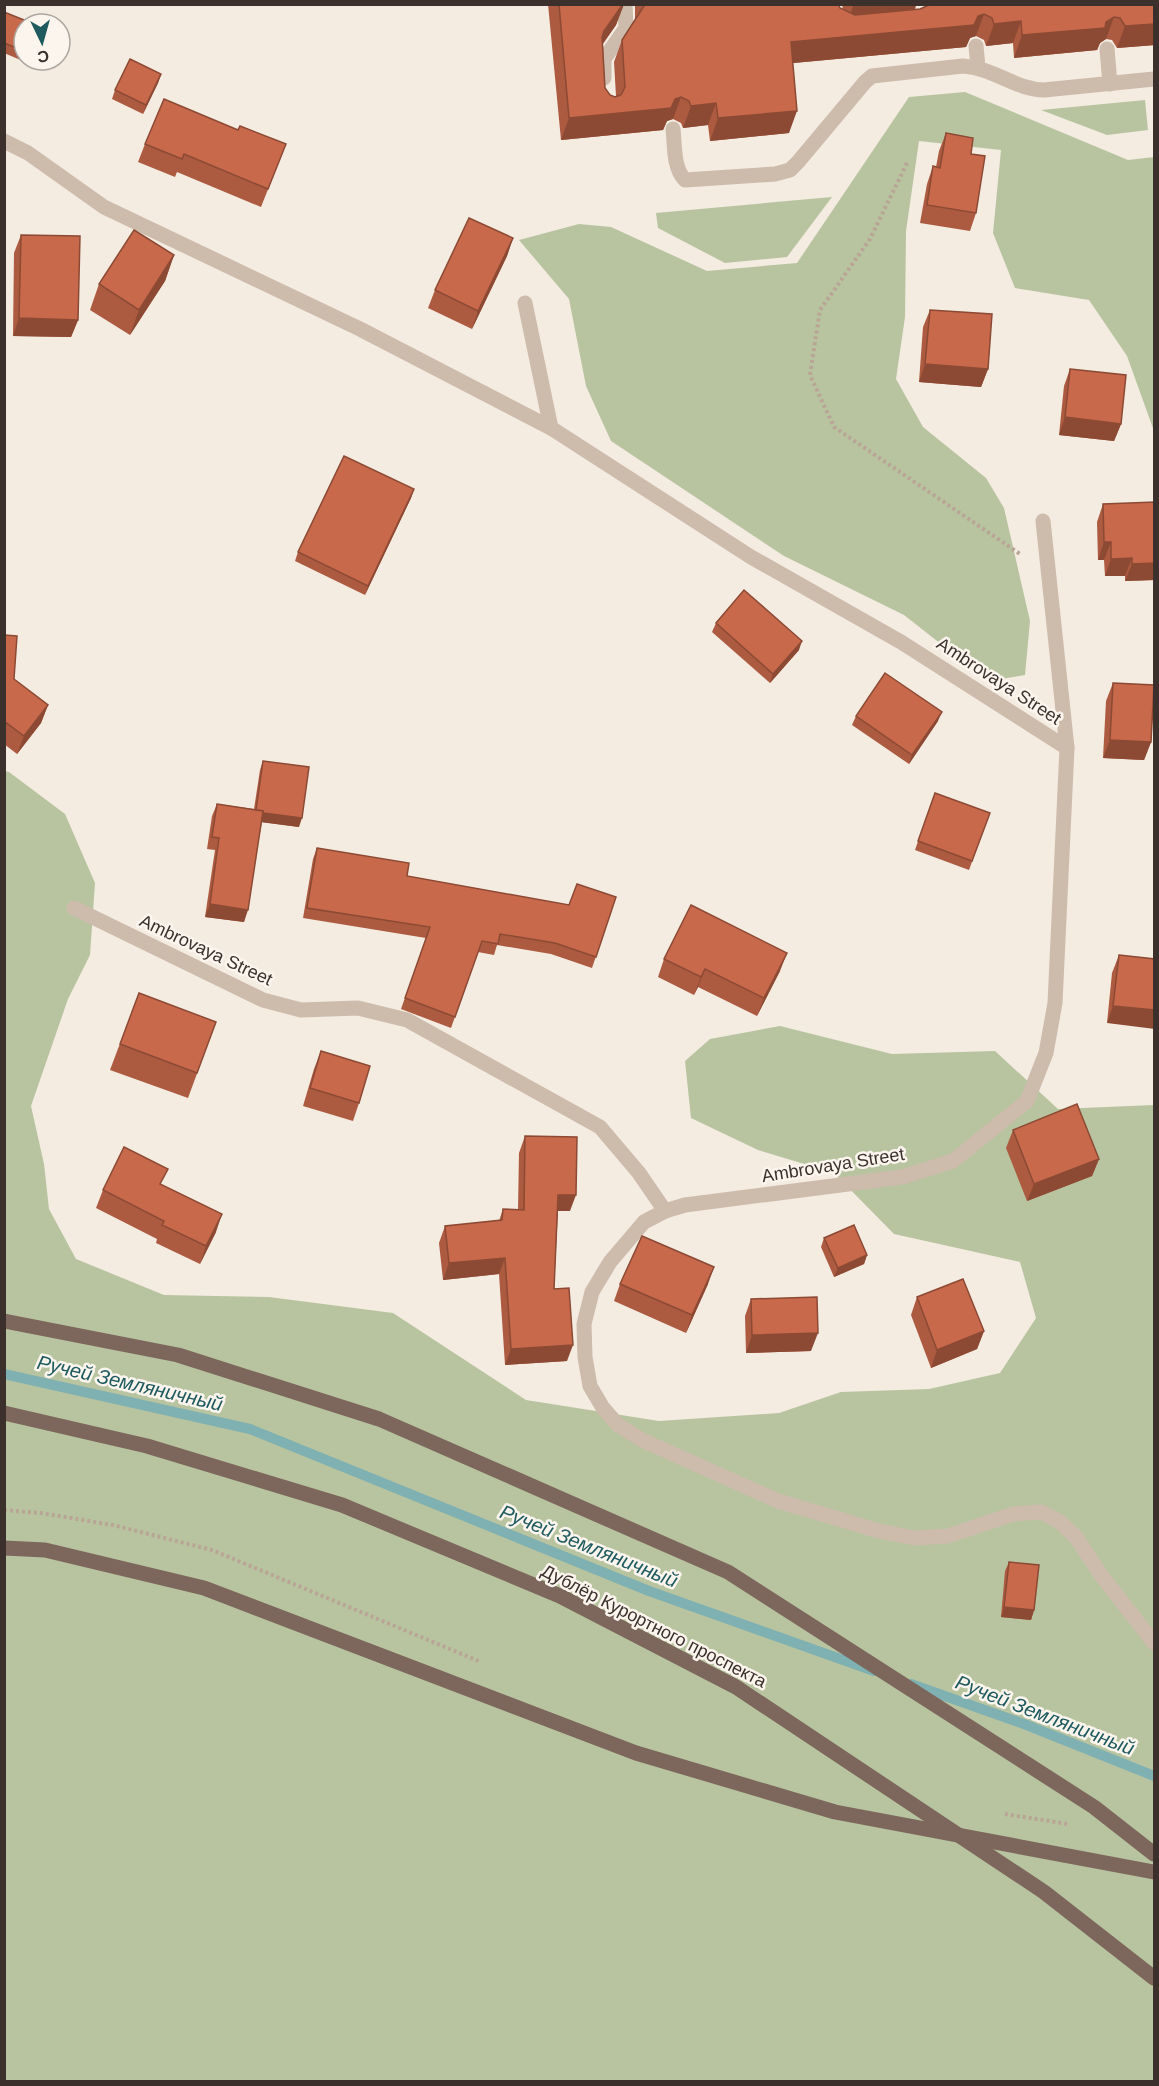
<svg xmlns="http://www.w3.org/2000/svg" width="1159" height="2086" font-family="Arial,sans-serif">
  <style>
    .green { fill: #b8c4a0 }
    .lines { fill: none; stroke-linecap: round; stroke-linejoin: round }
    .stream { stroke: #7fb0b2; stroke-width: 10 }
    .path { stroke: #b9a596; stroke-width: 4; stroke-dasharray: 3 3; stroke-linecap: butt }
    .minor { stroke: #cdbbac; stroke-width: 15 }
    .major { stroke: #7d675c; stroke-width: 15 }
    .major-bridge { stroke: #7d675c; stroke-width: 15 }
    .wall { fill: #ac5a40 }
    .shaded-wall { fill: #8c4a34 }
    .building { fill: #c8694b; stroke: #8c4a34; stroke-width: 1.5 }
    .labels { text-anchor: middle; stroke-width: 5; stroke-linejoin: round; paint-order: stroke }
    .street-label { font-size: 18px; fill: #3b302b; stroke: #fbf5ee }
    .water-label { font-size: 20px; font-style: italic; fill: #1f5a5e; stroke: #fbf5ee }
  </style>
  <rect width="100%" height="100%" fill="#f4ebe1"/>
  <g class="green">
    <path d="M965,92l163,68 26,-3v274l-27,-75 -38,-56 -74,-12 -22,-55 8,-83 -82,-9 -13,90 -1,86 -9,62 27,48 63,51 18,30 26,113 -5,54 -37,6 -84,-66 -120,-59 -173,-115 -25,-55 -17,-87 -50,-59 60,-16 32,3 96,44 90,-8 112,-166z"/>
    <path d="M1145,100l3,30 -41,5 -66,-25z"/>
    <path d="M832,197l-45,60 -62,6 -67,-35 -2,-15z"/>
    <path d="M5,771l4,1 56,42 30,69 -5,72 -22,44 -37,107 13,58 5,45 27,50 88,36 105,2 124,16 133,87 133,21 120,-8 62,-21 88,-3 71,-16 36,-55 -16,-56 -126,-28 -60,-61 -76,-23 -67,-32 -6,-57 25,-22 70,-13 112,28 103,-3 63,58 96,-4v976l-1149,1z"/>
  </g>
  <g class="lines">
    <g class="stream">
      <path d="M4,1374l246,55 399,162 225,80"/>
      <path d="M911,1684l113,40 130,52"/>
    </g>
    <g class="path">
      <path d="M907,163l-37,76 -50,71 -10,65 24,52 186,127"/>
      <path d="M4,1510l37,3 72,12 99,25 269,112"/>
      <path d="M1005,1814l63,10"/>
    </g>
    <g class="minor">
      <path d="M976,46l2,21"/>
      <path d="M1107,49l3,35"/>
      <path d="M604,78v-19l22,-31 -1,-24"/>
      <path d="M673,129c2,17 0,39 12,51l90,-6 15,-4 8,-8 67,-80 7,-6 91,-10c31,2 51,23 81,24l110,-11"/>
      <path d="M4,141l24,12 76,54 256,122 191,99 200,129 150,85 166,106 -12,255 -9,50 -19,48 -74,60 -51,16 -217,28 -20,6 -26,-38 -39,-46 -193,-107 -49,-12 -57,2 -38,-10 -189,-92"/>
      <path d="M525,303l26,125"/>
      <path d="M1043,521l24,227"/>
      <path d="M665,1211l-21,11 -34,40 -18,30 -8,32 1,33 5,29 13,22 15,17 24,15 136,61 101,30 36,7 33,-2 65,-22 28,-2 19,10 16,15 25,38 53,68"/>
    </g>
    <path class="major" d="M4,1548l41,2 159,38 432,165 199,59 319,60"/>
    <g class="major-bridge">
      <path d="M4,1321l174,34 201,64 349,153 366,235 60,47"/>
      <path d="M4,1413l143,33 195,59 218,91 176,91 308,205 110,86"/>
    </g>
  </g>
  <g class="wall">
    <path d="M548,4h76l-8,21 -13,19 2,44 5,7 5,2 1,-1 -2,-34 8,-22 13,-21v-15h203l2,4 3,2 -1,-6h74l-1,5 240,-5v41l-38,3 -5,-8 -6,-1 -6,4 -3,7 -83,8 -1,-15 -27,3 -2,-6 -8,-4 -6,2 -4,9 -173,16 -4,70 -79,8 -2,-16 -25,3 -2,-5 -8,-4 -6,2 -4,9 -102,10z"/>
    <path d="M4,12l20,12v34l-1,3 -19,-8z"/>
    <path d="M161,74l-3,9 -15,31 -31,-15 3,-9z"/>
    <path d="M238,130l48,14 -25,63 -84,-35 -2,5 -37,-15 7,-18z"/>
    <path d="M946,133l25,21 5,59 -6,18 -50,-8 7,-39 6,-18 3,1 3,-16z"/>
    <path d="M21,235l57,85 -7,17 -58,-1 1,-83z"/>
    <path d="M513,238l-6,18 -35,73 -44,-21 7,-18z"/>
    <path d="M174,255l-9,26 -35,54 -40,-25 9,-26z"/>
    <path d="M930,310l58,59 -7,18 -62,-5 4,-55z"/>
    <path d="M1070,369l51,55 -7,17 -55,-6 5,-49z"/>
    <path d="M414,489l-3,9 -46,97 -70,-34 3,-9z"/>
    <path d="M1155,502v78l-30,1v-5h-20l-1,-16h-6l-1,-38 6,-18z"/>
    <path d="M716,623l83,27 -29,33 -58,-51z"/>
    <path d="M4,635l10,44 34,26 -7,18 -24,31 -13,-10z"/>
    <path d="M1113,683l38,59 -7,18 -41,-2 3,-57z"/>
    <path d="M856,716l82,5 -29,43 -57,-39z"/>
    <path d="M263,761l36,66 -37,-5 -18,100 -39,-5 10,-67 -8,-1 5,-33 5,-12 37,5 6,-39z"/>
    <path d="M935,793l55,20 -21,57 -54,-20z"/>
    <path d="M317,848l90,28 162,29 47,-8 -24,71 -41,-14 -54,-9 -3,10 -16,-3 -27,76 -50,-19 25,-71 -123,-20 10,-59z"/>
    <path d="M1119,955l36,4 -48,64 5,-50z"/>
    <path d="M664,959l116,12 -23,45 -59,-29 -4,8 -36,-18z"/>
    <path d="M139,993l77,29 -28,76 -78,-28z"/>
    <path d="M321,1051l38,52 -6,18 -50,-15 11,-37z"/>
    <path d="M1013,1130l86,29 -7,17 -65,25 -21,-53z"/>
    <path d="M525,1136l45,75h-12l-4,78 13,72 -62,4 -6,-91 -56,6 -4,-37 6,-17 54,-5 4,-12 15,1 1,-57z"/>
    <path d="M162,1185l54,47 -16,32 -44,-21 1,-4 -61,-31 7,-18z"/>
    <path d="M824,1238l43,17 -3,9 -30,13 -13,-30z"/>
    <path d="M620,1284h88l-22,49 -72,-32z"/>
    <path d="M917,1297l67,34 -7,18 -46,19 -20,-53z"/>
    <path d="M751,1299l60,52 -65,2 -1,-37z"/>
    <path d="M1009,1562l25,48 -3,10 -30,-3 4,-46z"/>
  </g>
  <g class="shaded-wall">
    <path d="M624,4l-8,21 -20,28 8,-22z"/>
    <path d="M854,4h62l-1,5 -66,8z"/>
    <path d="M984,14l-8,22 -6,2 -4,9 -183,17 8,-22 187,-26z"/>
    <path d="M1114,17l-8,22 -6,4 -3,7 -83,8 8,-23 84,-13z"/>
    <path d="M1021,21l-8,22 -27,3 8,-22z"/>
    <path d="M1155,24v21l-38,3 8,-22z"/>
    <path d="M161,74l-3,9 -15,31 3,-9z"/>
    <path d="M681,97l-8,22 -6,2 -4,9 -102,10 8,-22 106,-19z"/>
    <path d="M716,103l-8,22 -25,3 8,-22z"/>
    <path d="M797,111l-8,22 -79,8 8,-23z"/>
    <path d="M513,238l-6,18 -35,73 6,-18z"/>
    <path d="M174,255l-9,26 -35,54 9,-25z"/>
    <path d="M19,318l59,2 -7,17 -58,-1z"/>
    <path d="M925,364l63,5 -7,18 -62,-5z"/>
    <path d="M1065,417l56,7 -7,17 -55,-6z"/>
    <path d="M414,489l-3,9 -46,97 3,-9z"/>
    <path d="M1104,542h7l-7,18h-6z"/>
    <path d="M1132,558l-7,18h-20l6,-17z"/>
    <path d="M1155,563v17l-30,1 7,-17z"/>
    <path d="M802,641l-3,9 -29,33 3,-9z"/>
    <path d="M48,705l-7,18 -24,31 7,-18z"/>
    <path d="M942,712l-4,9 -29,43 3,-9z"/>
    <path d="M1110,740l41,2 -7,18 -41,-2z"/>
    <path d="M255,812l47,6 -3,9 -47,-6z"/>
    <path d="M210,904l38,6 -4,12 -39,-5z"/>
    <path d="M787,953l-7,18 -23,45 7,-18z"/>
    <path d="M705,969l-7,18 -4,8 7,-18z"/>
    <path d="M1113,1006l42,4v19l-48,-6z"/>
    <path d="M1099,1159l-7,17 -65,25 7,-17z"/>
    <path d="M558,1195h18l-6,16h-18z"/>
    <path d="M222,1214l-6,18 -16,32 6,-18z"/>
    <path d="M867,1255l-3,9 -30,13 4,-9z"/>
    <path d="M505,1258l-6,16 -56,6 6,-17z"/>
    <path d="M714,1267l-6,17 -22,49 6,-18z"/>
    <path d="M984,1331l-7,18 -46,19 6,-18z"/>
    <path d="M818,1333l-7,18 -65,2 6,-18z"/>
    <path d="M573,1345l-6,16 -62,4 6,-16z"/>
    <path d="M1004,1607l30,3 -3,10 -30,-3z"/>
  </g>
  <g class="building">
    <path d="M559,4h64l-19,27 -2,6 3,51 5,7 5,2 6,-2 4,-8 -3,-47 22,-34v-2h194l2,4 15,7 65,-6 11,-5h224v20l-30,2 -5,-8 -6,-1 -8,5 -1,6 -83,7 -1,-14 -27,3 -2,-6 -8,-4 -6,2 -4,9 -183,17 6,69 -79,7 -2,-15 -25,3 -2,-5 -8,-4 -6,2 -4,9 -102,10z"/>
    <path d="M4,12l30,12h-10v27l-20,-8z"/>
    <path d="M130,59l31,15 -15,31 -31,-15z"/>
    <path d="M164,99l74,31 2,-4 46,18 -18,45 -84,-35 -2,5 -37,-15z"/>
    <path d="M946,133l27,5 -2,16 14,2 -9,57 -49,-8 6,-39 7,2z"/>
    <path d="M469,218l44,20 -35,73 -43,-21z"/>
    <path d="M134,230l40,25 -35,55 -40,-26z"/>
    <path d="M21,235l59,1 -2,84 -59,-2z"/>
    <path d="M930,310l62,4 -4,55 -63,-5z"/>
    <path d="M1070,369l56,6 -5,49 -56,-7z"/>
    <path d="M344,456l70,33 -46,97 -70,-34z"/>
    <path d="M1155,502v61l-23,1v-6l-21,1v-17h-7l-1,-38z"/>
    <path d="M744,590l58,51 -29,33 -57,-51z"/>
    <path d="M4,635l13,1 -3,43 34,26 -24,31 -20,-15z"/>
    <path d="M885,673l57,39 -30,43 -56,-39z"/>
    <path d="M1113,683l41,2 -3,57 -41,-2z"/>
    <path d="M263,761l46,6 -7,51 -39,-5v-2l-7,-1z"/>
    <path d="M935,793l55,20 -18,48 -54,-20z"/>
    <path d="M217,804l46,7 -15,99 -38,-6 9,-66 -7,-1z"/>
    <path d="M317,848l92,15 -2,13 162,29 8,-21 39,13 -20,60 -41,-14 -55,-9 -2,10 -16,-3 -27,76 -50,-19 25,-71 -123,-19z"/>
    <path d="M691,905l96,48 -23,45 -59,-29 -4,8 -37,-18z"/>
    <path d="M1119,955l36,4v51l-42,-4z"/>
    <path d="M139,993l77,29 -19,51 -77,-29z"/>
    <path d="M321,1051l49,15 -11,37 -49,-15z"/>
    <path d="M1077,1104l22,55 -65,25 -21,-54z"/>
    <path d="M525,1136l52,1 -1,58h-18l-4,94 15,-1 4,57 -62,4 -6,-91 -56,5 -4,-37 57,-6 1,-11 21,1z"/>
    <path d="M124,1147l44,22 -8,15 62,30 -16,32 -44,-21 2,-4 -61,-31z"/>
    <path d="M854,1225l13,30 -29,13 -14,-30z"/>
    <path d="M642,1236l72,31 -22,48 -72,-31z"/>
    <path d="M963,1279l21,52 -47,19 -20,-53z"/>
    <path d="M817,1297l1,36 -66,2 -1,-36z"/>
    <path d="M1009,1562l30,3 -5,45 -30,-3z"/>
  </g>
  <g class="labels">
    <g class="street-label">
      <text transform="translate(999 681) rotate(33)" y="6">Ambrovaya Street</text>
      <text transform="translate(206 950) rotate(25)" y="6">Ambrovaya Street</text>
      <text transform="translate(833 1165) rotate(-9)" y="6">Ambrovaya Street</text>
      <text transform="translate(654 1626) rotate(27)" y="6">Дублёр Курортного проспекта</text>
    </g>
    <g class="water-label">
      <text transform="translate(130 1383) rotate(13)" y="7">Ручей Земляничный</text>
      <text transform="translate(589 1546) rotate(22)" y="7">Ручей Земляничный</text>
      <text transform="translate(1045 1715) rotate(21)" y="7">Ручей Земляничный</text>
    </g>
  </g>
  <rect width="1159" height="2086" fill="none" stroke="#3b302b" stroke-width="12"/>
  <g transform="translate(42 42) rotate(175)"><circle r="28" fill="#fbf5ee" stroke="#aea6a0" stroke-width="1.5"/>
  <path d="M0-4.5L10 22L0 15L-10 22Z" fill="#1f5a5e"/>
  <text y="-9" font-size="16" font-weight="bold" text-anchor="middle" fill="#3b302b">С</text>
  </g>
</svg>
